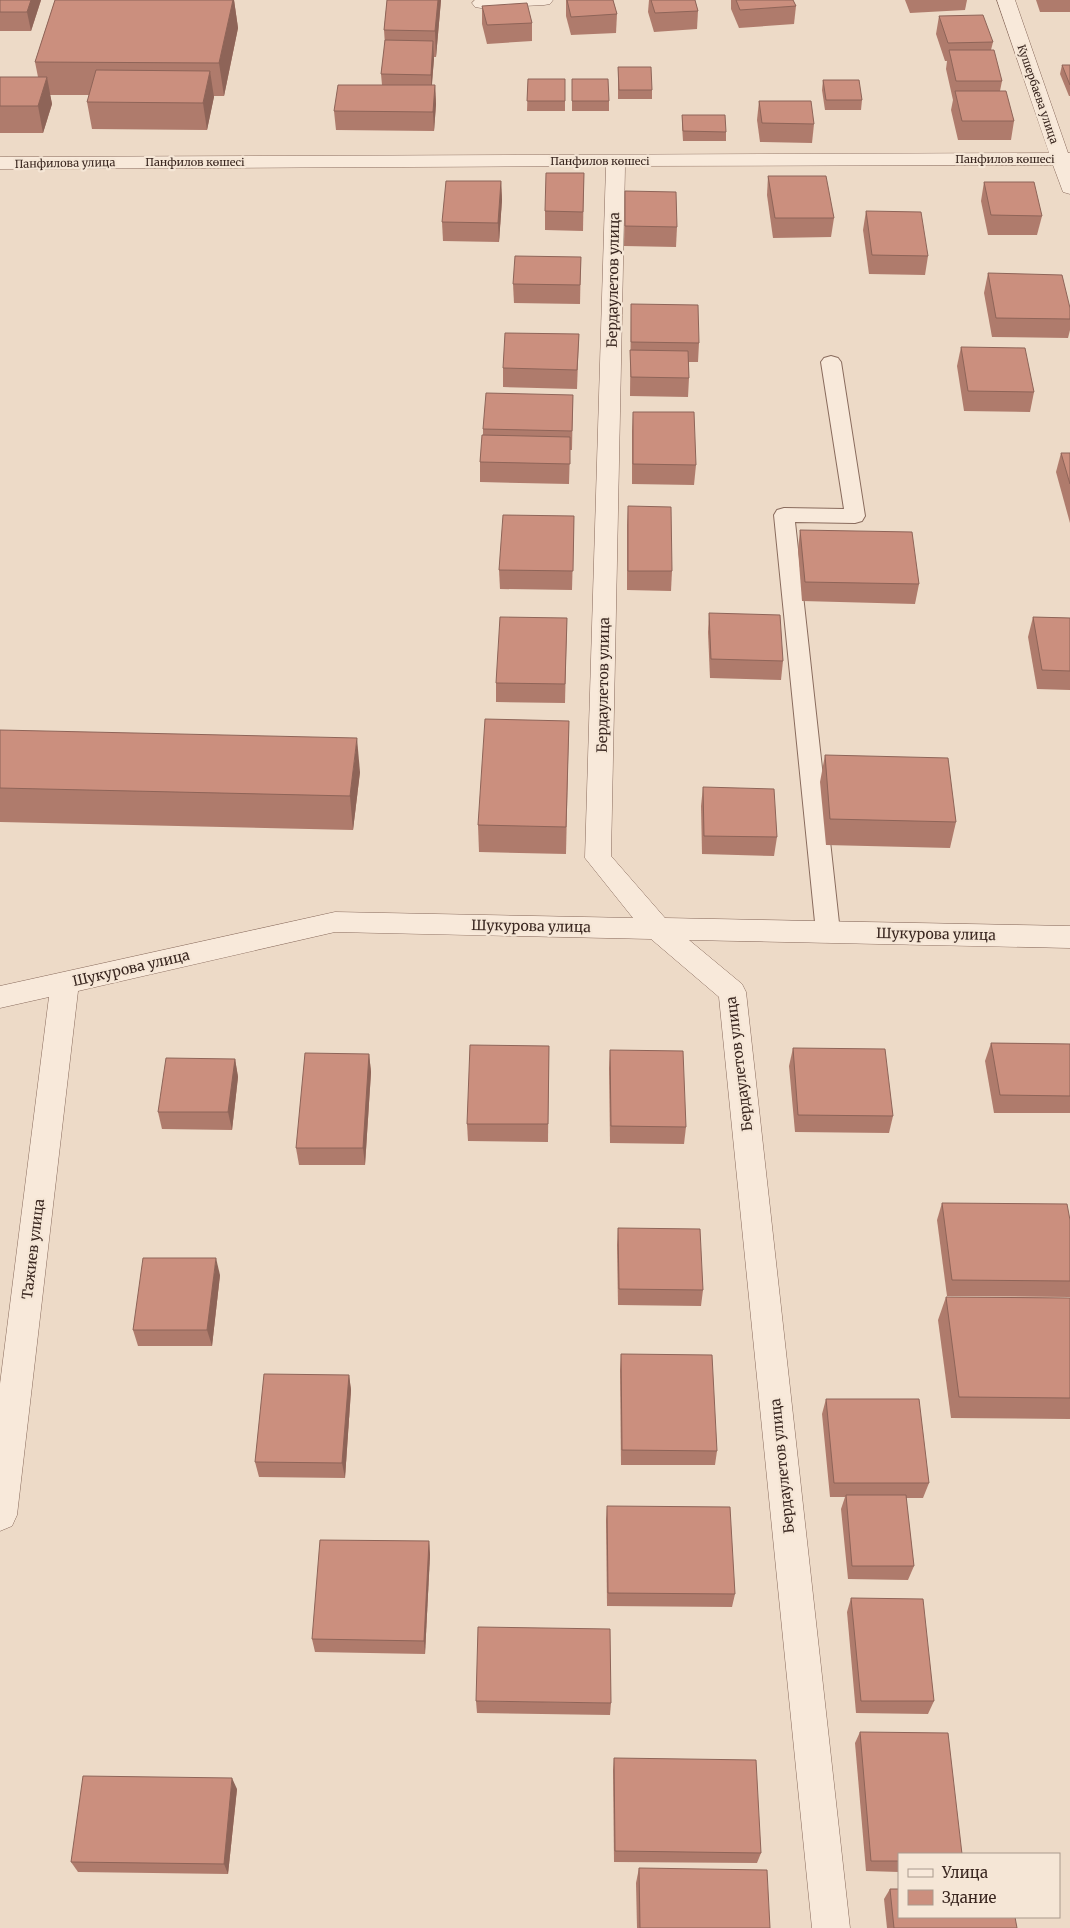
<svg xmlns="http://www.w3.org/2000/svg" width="1070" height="1928" font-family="Merriweather,serif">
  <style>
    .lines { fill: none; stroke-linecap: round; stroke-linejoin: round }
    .lane-casing { stroke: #896b5d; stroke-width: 2 }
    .street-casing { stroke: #896b5d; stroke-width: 1 }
    .lane { fill: #f8e9da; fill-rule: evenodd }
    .street { fill: #f8e9da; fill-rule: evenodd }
    .wall { fill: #af7b6c }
    .shaded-wall { fill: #8e6458 }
    .building { fill: #cb8f7e; stroke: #8e6458 }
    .labels { text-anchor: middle; stroke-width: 4.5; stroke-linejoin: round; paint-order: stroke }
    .far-street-label { font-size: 11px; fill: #3a2720; stroke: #f5e6d6 }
    .street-label { font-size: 14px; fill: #3a2720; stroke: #f5e6d6 }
  </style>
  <rect width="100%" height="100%" fill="#eddac7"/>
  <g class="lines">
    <g class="lane-casing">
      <path id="lane" d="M831,356l7,2 3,4 24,154 -3,5 -7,2 -60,-1 45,410 -3,7 -9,3 -9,-3 -3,-7 -42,-417 3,-5 7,-2 60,1 -23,-147 3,-4z"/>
    </g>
    <g class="street-casing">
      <g id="street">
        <path d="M475,0h78l-3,4 -6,1 -63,3 -6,-1 -3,-4z"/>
        <path d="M997,0h18l53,153h2v41l-7,-2 -10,-27 -428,1 -14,690 54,62 405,8v22l-381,-8 53,44 4,8 104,936h-38l-93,-931 -68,-58 -316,-7 -257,59 -61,524 -5,11 -12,5v-147l49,-387 -49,11v-22l335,-74 298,6 -48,-60 21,-692 -606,3v-12l1049,-4z"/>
      </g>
    </g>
    <use href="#lane" class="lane"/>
    <use href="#street" class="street"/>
  </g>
  <g class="wall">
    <path d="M0,0h41l-10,31h-31z"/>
    <path d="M55,0h179l4,28 -14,68h-10l-7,34 -115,-1 -5,-27 2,-7h-39l2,9 -9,29h-43v-56h38l-3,-15z"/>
    <path d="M387,0h54l-5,57h-2l-2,28h3l1,19 -2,27 -98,-1 -2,-19 48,-26 -1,-11 4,-29 -1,-15z"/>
    <path d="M566,0h47l4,14 -1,19 -45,2 -5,-19z"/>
    <path d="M649,0h46l3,11 -1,18 -43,3 -6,-20z"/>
    <path d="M731,0h62l3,6 -2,18 -55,4 -8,-19z"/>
    <path d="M905,0h62l-2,10 -55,3z"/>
    <path d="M1036,0h34v12h-30z"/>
    <path d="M482,6l50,17v18l-45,3 -5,-20z"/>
    <path d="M939,16l54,26 -2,8 11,31 -2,10 14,30 -3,19h-53l-7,-30 2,-10 -7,-31 1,-8h-2l-9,-27z"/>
    <path d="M1062,65h8v31h-1l-9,-22z"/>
    <path d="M618,67l34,23v9h-34z"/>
    <path d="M528,79h37v32h-38z"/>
    <path d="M572,79l37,22v10h-37z"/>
    <path d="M823,80l39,20 -1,10h-36l-3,-20z"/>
    <path d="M759,101l55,23 -2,19 -52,-1 -3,-22z"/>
    <path d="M682,115l44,17v9h-43l-1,-16z"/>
    <path d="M584,173l-1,58 -38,-1v-19z"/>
    <path d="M768,176l66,42 -3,19 -58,1 -6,-43z"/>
    <path d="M501,181l1,19 -3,42 -56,-1 -1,-19z"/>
    <path d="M984,182l58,34 -5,19h-49l-7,-34z"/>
    <path d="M625,191l52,36 -1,20 -52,-1z"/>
    <path d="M866,211l62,45 -3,19 -56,-1 -6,-44z"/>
    <path d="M581,257l-1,47 -66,-1 -1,-19z"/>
    <path d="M988,273l82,35v22l-2,8 -76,-1 -8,-44z"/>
    <path d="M631,304l68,39 -1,19h-9v16l-1,19 -58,-1z"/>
    <path d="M579,334l-2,55 -74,-2v-19z"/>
    <path d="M961,347l73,45 -4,20 -66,-1 -7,-45z"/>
    <path d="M573,395l-1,55h-2l-1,34 -89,-2v-20l3,-27v-6z"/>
    <path d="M633,412l63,53 -2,20 -62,-1v-53z"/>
    <path d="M1061,453h9v70l-14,-51z"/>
    <path d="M628,506l44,65 -1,20 -44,-1v-65z"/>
    <path d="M574,516l-2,74 -72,-1 -1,-19z"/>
    <path d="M800,530l119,54 -4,20 -113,-3 -4,-51z"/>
    <path d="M709,613l74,48 -2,19 -71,-2 -2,-46z"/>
    <path d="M1033,617l37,1v72l-33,-1 -9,-52z"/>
    <path d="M567,618l-2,85 -69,-1v-19z"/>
    <path d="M569,721l-3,133 -87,-2 -1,-27z"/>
    <path d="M0,730l360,42 -7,58 -353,-8z"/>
    <path d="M825,755l131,67 -6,26 -124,-3 -6,-63z"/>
    <path d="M703,787l74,50 -3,19 -72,-2 -1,-48z"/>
    <path d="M991,1043l79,1v69h-76l-9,-52z"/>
    <path d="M549,1046l-1,96 -80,-1 -1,-17z"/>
    <path d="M793,1048l100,68 -4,17 -94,-1 -6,-66z"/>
    <path d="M610,1050l76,77 -2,17 -74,-1 -1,-75z"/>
    <path d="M369,1054l2,18 -6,93h-66l-3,-17z"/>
    <path d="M235,1059l3,18 -6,53 -70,-1 -4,-17z"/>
    <path d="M942,1203l128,17v77l-123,-1 -10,-76z"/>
    <path d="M618,1228l85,62 -2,16 -83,-1 -1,-60z"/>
    <path d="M220,1275l-8,71h-74l-5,-16z"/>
    <path d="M946,1297l124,1v121l-119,-1 -13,-98z"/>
    <path d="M621,1354l96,97 -2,14h-94l-1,-95z"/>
    <path d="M349,1375l2,15 -6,88 -86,-1 -4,-15z"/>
    <path d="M826,1399l103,84 -6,15h-17l8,68 -6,14 -60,-1 -7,-70 4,-12h-15l-8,-83z"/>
    <path d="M607,1506l128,88 -3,13 -125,-1 -1,-86z"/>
    <path d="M429,1541l1,14 -5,99 -110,-2 -3,-13z"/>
    <path d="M851,1598l83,103 -6,13 -72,-1 -9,-101z"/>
    <path d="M476,1701l135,2 -1,12 -133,-2z"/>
    <path d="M860,1732l39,122v18l-33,-1 -11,-128z"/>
    <path d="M614,1758l147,95 -4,10 -143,-1 -1,-92z"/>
    <path d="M237,1789l-9,85 -150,-2 -7,-10z"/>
    <path d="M639,1868l131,60h-133l-1,-45z"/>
    <path d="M890,1889l127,39h-130l-3,-29z"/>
  </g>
  <g class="shaded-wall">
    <path d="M31,0h10l-10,31 -4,-19z"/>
    <path d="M233,0h1l4,28 -14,68 -5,-33z"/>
    <path d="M438,0h3l-5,57 -1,-26z"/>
    <path d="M433,41l1,18 -3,34v-18z"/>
    <path d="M210,71l4,26 -7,33 -4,-27z"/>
    <path d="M47,77l5,27 -9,29 -5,-27z"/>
    <path d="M435,85l1,19 -2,27 -1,-19z"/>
    <path d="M501,181l1,19 -3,42 -1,-19z"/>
    <path d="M357,738l3,34 -7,58 -3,-34z"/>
    <path d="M369,1054l2,18 -6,93 -2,-17z"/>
    <path d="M235,1059l3,18 -6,53 -4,-18z"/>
    <path d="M216,1258l4,17 -8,71 -5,-16z"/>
    <path d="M349,1375l2,15 -6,88 -3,-15z"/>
    <path d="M429,1541l1,14 -5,99 -1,-13z"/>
    <path d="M232,1778l5,11 -9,85 -4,-10z"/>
  </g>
  <g class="building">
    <path d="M0,0h31l-4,12h-27z"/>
    <path d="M55,0h178l-14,63 -184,-1z"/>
    <path d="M387,0h51l-3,31 -51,-1z"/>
    <path d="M567,0h46l4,14 -46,3z"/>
    <path d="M651,0h44l3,11 -43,2z"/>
    <path d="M736,0h57l3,6 -56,4z"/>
    <path d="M527,3l5,20 -45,2 -5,-19z"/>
    <path d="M983,15l10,27 -45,1 -9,-27z"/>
    <path d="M385,40l48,1 -2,34 -50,-1z"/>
    <path d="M949,50h45l8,31h-46z"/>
    <path d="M1062,65h8v20z"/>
    <path d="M618,67h33l1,23h-33z"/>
    <path d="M96,70l114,1 -7,32 -116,-1z"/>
    <path d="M0,77h47l-9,29h-38z"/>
    <path d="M528,79h37v22h-38z"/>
    <path d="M572,79h36l1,22h-37z"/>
    <path d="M823,80h36l3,20h-36z"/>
    <path d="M338,85h97l-2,27 -99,-1z"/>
    <path d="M955,91h51l8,30h-52z"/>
    <path d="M759,101h52l3,23 -52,-1z"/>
    <path d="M682,115h43l1,17 -43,-1z"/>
    <path d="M546,173h38l-1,39 -38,-1z"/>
    <path d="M768,176h58l8,42h-59z"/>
    <path d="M446,181h55l-3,42 -56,-1z"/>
    <path d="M984,182h50l8,34 -51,-1z"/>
    <path d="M625,191l51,1 1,35 -52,-1z"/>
    <path d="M866,211l55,1 7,44 -56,-1z"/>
    <path d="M515,256l66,1 -1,28 -67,-1z"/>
    <path d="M988,273l74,2 8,33v11l-74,-1z"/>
    <path d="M631,304l67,1 1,38 -68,-1z"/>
    <path d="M505,333l74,1 -2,36 -74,-2z"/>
    <path d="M961,347l64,1 9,44 -66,-1z"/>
    <path d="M630,350l58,1 1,27 -58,-1z"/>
    <path d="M486,393l87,2 -1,36 -89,-2z"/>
    <path d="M633,412h61l2,53 -63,-1z"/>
    <path d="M482,435l88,2v27l-90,-2z"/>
    <path d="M1061,453h9v31z"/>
    <path d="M628,506l43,1 1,64h-44z"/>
    <path d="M503,515l71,1 -1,55 -74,-1z"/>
    <path d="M800,530l112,2 7,52 -114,-2z"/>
    <path d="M709,613l71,2 3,46 -72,-2z"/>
    <path d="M500,617l67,1 -2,66 -69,-1z"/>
    <path d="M1033,617l37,1v53l-28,-1z"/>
    <path d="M485,719l84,2 -3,106 -88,-2z"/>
    <path d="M0,730l357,8 -7,58 -350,-8z"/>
    <path d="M825,755l123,3 8,64 -126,-3z"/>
    <path d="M703,787l71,2 3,48 -73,-1z"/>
    <path d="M991,1043l79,1v52l-70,-1z"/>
    <path d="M470,1045l79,1 -1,78h-81z"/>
    <path d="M793,1048l92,1 8,67 -95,-1z"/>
    <path d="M610,1050l73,1 3,76 -75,-1z"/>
    <path d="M305,1053l64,1 -6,94h-67z"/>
    <path d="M166,1058l69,1 -7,53h-70z"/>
    <path d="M942,1203l125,1 3,16v61l-118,-1z"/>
    <path d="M618,1228l82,1 3,61 -84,-1z"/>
    <path d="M143,1258h73l-9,72h-74z"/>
    <path d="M946,1297l124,1v100l-111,-1z"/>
    <path d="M621,1354l91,1 5,96 -95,-1z"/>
    <path d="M264,1374l85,1 -7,88 -87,-1z"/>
    <path d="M826,1399h93l10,84h-95z"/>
    <path d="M846,1495h60l8,71h-62z"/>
    <path d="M607,1506l123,1 5,87 -127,-1z"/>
    <path d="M320,1540l109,1 -5,100 -112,-2z"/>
    <path d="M851,1598l72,1 11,102h-73z"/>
    <path d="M478,1627l132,2 1,74 -135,-2z"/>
    <path d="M860,1732l88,1 14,121h-63v7h-28z"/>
    <path d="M614,1758l142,2 5,93 -146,-2z"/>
    <path d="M83,1776l149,2 -8,86 -153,-2z"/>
    <path d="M639,1868l128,2 3,58h-130z"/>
    <path d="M890,1889h9v28h116l2,11h-123z"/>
  </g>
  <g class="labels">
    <g class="far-street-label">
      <text transform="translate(1038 94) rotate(71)" y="4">Кушербаева улица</text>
      <text x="1005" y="163">Панфилов көшесі</text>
      <text x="600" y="165">Панфилов көшесі</text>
      <text x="195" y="166">Панфилов көшесі</text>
      <text transform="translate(65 163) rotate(-1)" y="4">Панфилова улица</text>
    </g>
    <g class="street-label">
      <text transform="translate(613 280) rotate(-89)" y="5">Бердаулетов улица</text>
      <text transform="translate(603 685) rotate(-89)" y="5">Бердаулетов улица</text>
      <text transform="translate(531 926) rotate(1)" y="5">Шукурова улица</text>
      <text transform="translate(936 934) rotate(1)" y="5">Шукурова улица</text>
      <text transform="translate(131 968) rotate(-13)" y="5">Шукурова улица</text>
      <text transform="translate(739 1064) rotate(-97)" y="5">Бердаулетов улица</text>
      <text transform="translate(33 1249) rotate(-83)" y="5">Тажиев улица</text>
      <text transform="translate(782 1466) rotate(-96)" y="5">Бердаулетов улица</text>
    </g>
  </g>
  <rect x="898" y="1853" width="162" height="65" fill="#f5e6d6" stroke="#aa9a8d"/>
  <rect x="908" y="1869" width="25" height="8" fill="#f8e9da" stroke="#aa9a8d"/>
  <text x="942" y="1878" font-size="15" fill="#3a2720">Улица</text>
  <rect x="908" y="1890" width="25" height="15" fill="#cb8f7e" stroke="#aa9a8d"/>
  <text x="942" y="1903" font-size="15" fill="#3a2720">Здание</text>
</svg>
